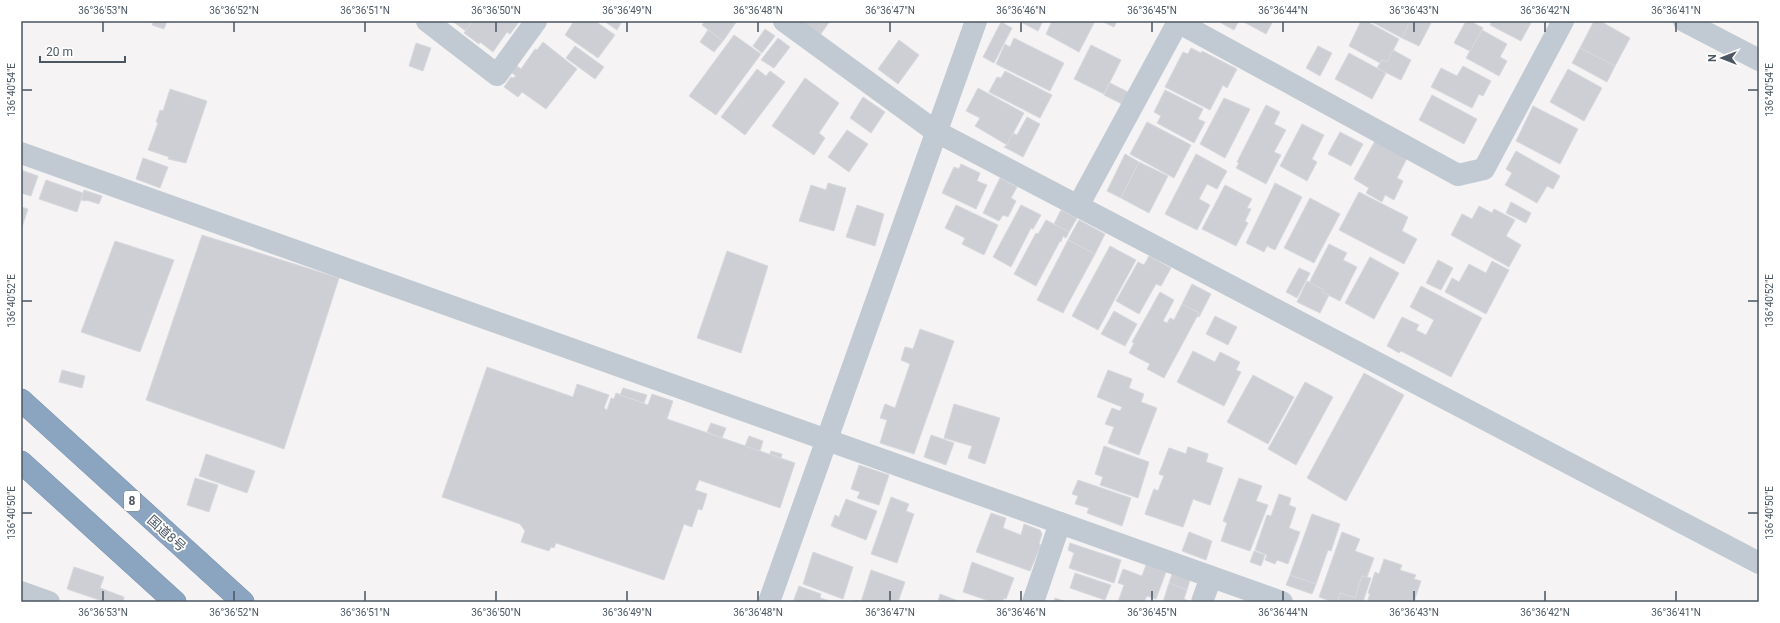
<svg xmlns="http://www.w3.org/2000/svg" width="1780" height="623" font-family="Roboto,'Noto Sans JP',sans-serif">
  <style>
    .building { fill: #cdcfd5; stroke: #d7d9de }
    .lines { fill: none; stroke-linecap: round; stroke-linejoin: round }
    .highway-casing { stroke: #7690ad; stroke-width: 23 }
    .minor { stroke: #c1cad2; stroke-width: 22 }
    .highway { stroke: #8ba5c1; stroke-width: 22 }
    .ticks { fill: none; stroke: #4a5661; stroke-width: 1.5 }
    .labels { text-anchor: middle; stroke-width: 3.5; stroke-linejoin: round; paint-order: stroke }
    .shield { fill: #fff; stroke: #808990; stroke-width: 1 }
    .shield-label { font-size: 12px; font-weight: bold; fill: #4a5661 }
    .street-label { font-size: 13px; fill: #4a5661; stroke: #fff }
    .neatline { fill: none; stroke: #4a5661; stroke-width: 1.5 }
    .ticks-label { font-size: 10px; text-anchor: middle; fill: #4a5661 }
  </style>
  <rect width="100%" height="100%" fill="#f5f3f3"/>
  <g class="building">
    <path d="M154,21h13l-3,8 -12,-4z"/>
    <path d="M452,21h21l-7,10z"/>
    <path d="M473,21h45l1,1 -9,12 -3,-2 -14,20 -13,-10 -1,2 -15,-11z"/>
    <path d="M574,21h21l20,14 -17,23 -33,-23z"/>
    <path d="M604,21h18l-5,9z"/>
    <path d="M705,21h32l-14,20 -21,-16z"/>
    <path d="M801,21h29l-10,14z"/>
    <path d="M1019,21h24l-5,10z"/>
    <path d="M1052,21h43l-16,31 -33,-18z"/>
    <path d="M1101,21h16l-3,6z"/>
    <path d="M1222,21h17l-5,9 -13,-7z"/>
    <path d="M1242,21h31l-7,13z"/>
    <path d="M1361,21h5l33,18 -12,23 -5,-2 -2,3 -31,-17z"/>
    <path d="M1370,21h40l-8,17z"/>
    <path d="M1410,21h16l5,2 -12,23 -17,-8z"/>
    <path d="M1466,21h4l13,7 -13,23 -16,-8z"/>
    <path d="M1492,21h40l-11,20 -31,-16z"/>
    <path d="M1594,21h6l30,17 -15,28 -35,-18z"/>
    <path d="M1001,22l11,6 -18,35 -11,-6z"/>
    <path d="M765,29l10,7 -13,17 -9,-7z"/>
    <path d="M708,30l15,11 -9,11 -14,-10z"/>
    <path d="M1482,30l25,14 -7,13 7,4 -8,15 -33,-18z"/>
    <path d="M734,35l27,19 -45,61 -27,-19z"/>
    <path d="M778,38l12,9 -16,21 -13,-8z"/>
    <path d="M1014,38l50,25 -14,28 -54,-27 9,-20 5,3z"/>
    <path d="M899,40l20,15 -21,29 -20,-15z"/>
    <path d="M543,42l34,27 -31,40 -24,-17 -4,5 -14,-10 7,-10 2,1 3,-2 -4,-3 5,-7 4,3 14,-20 2,1z"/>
    <path d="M416,43l15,5 -8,23 -14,-5z"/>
    <path d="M1091,45l30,15 -17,34 -30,-15z"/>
    <path d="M575,46l29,21 -9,12 -29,-21z"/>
    <path d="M1318,46l14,7 -12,23 -14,-8z"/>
    <path d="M1191,48l10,5 1,-2 35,18 -10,19 -4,-3 -13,25 -45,-23 18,-35 5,2z"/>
    <path d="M1580,48l35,18 -8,16 -35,-19z"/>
    <path d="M1393,50l18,10 -10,20 -24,-12 5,-8 5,2z"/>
    <path d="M1349,53l37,20 -14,26 -37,-20z"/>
    <path d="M1463,66l28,15 -8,15 -4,-2 -7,14 -41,-21 10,-19 16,8z"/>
    <path d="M757,69l9,7 4,-5 15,11 -40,53 -24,-18z"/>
    <path d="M1568,69l34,19 -18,33 -34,-19z"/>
    <path d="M1005,71l47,24 -12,23 -51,-26 8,-15 4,1z"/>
    <path d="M805,78l34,25 -20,30 6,5 -11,17 -42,-29z"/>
    <path d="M1110,83l18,9 -6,12 -18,-9z"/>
    <path d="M978,88l46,25 -17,32 -32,-19 5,-8 -14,-7z"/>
    <path d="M170,89l37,12 -21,62 -18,-4 1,-2 -21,-7 10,-27 -2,-1 4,-12 3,1z"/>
    <path d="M1165,90l38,19 -5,10 7,3 -11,21 -37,-20 4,-7 -7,-4z"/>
    <path d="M1432,95l45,24 -13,25 -45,-24z"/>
    <path d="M863,97l22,15 -14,21 -21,-15z"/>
    <path d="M1224,98l26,11 -25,49 -25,-14z"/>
    <path d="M1266,105l14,7 -6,12 12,6 -12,22 7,3 -15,29 -30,-16 3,-5 -2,-1z"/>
    <path d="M1533,106l45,23 -18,35 -44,-23z"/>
    <path d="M1027,117l13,7 -17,33 -19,-10 3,-2 6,-12 4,2z"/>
    <path d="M1147,122l44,23 -17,33 -44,-24z"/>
    <path d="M1302,124l22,11 -12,24 5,3 -10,19 -27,-15z"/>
    <path d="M847,130l21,14 -19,28 -21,-15z"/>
    <path d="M1340,132l23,12 -12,22 -23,-12z"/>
    <path d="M1376,139l32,17 -11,22 6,3 -9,19 -9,-5 -3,7 -16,-9 3,-5 -15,-9z"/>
    <path d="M1516,151l44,25 -7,13 -6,-3 -10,17 -32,-18 7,-12 -6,-4z"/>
    <path d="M1125,154l14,8 -18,36 -14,-7z"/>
    <path d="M1196,154l31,17 -10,18 -10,-5 -8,15 11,6 -13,25 -32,-16z"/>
    <path d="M143,158l25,9 -8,21 -24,-9z"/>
    <path d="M1139,162l29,14 -19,37 -28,-15z"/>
    <path d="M961,164l19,9 -3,8 10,4 -11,24 -34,-16 12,-26 5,2z"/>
    <path d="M21,170l17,6 -7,20 -10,-3z"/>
    <path d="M1000,178l17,9 -6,11 5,3 -8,16 -5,-2 -4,6 -16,-8z"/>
    <path d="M46,180l37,13 -6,19 -38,-13z"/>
    <path d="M828,183l18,5 -12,43 -35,-10 12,-36 15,5z"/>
    <path d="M1275,183l27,14 -27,53 -8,-4 -3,6 -18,-9z"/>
    <path d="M1225,185l27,14 -5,9 4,1 -6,12 3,2 -12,23 -34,-17z"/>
    <path d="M84,190l18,6 -3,8 -13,-4v1l-5,-1z"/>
    <path d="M1359,192l49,25 -6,14 15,8 -13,25 -65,-34z"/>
    <path d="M1310,198l30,16 -26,49 -30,-15z"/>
    <path d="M1511,202l20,11 -5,10 -20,-10z"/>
    <path d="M857,205l27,9 -9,32 -29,-9z"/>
    <path d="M956,205l42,20 -14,30 -22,-11 3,-6 -20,-10z"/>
    <path d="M1021,205l20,10 -8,14 -2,-1 -20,39 -18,-10z"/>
    <path d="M1479,206l13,7 2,-4 21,11 -9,16 15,9 -12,22 -58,-32 11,-21 10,5z"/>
    <path d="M21,207l7,2 -7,21z"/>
    <path d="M1061,210l16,8 -8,14 -15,-8z"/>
    <path d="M1046,220l23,12 -3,6 -3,-2 -2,6 -1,-1 -24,45 -22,-12 22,-41 2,1z"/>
    <path d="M1079,220l26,14 -10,20 -27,-14z"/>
    <path d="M202,235l137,43 -55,171 -138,-49z"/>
    <path d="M1068,240l27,14 -32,59 -26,-13z"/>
    <path d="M115,241l59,19 -34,92 -59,-20z"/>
    <path d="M1329,244l18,9 -4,7 14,7 -17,34 -18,-9 2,-2 -15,-7z"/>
    <path d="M1110,246l26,14 -38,70 -26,-14z"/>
    <path d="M727,251l41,15 -27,87 -44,-15z"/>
    <path d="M1149,256l22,12 -10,18 -5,-2 -17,30 -23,-13 22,-39 6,3z"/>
    <path d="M1370,257l29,16 -25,46 -29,-16z"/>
    <path d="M1438,260l15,8 -12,22 -15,-7z"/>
    <path d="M1492,261l17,9 -23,44 -41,-22 7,-14 7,4 10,-18 17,9z"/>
    <path d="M1299,268l11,5 -13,25 -11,-6z"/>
    <path d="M1307,281l17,9 -2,2 7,3 -9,18 -23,-11z"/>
    <path d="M1192,284l19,10 -12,23 -2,-1 2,-3 -17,-9z"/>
    <path d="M1421,286l61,32 -31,59 -50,-26 -2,2 -12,-7 15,-29 17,8 -3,5 10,5 8,-15 -24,-13z"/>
    <path d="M1160,292l14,8 -11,21 4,2 3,-5 4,2 8,-16 17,9 -35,65 -17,-9 3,-5 -21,-11 5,-10 -2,-1z"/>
    <path d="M1114,311l23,13 -12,22 -24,-12z"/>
    <path d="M1215,316l22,11 -9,18 -22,-11z"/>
    <path d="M920,329l34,12 -40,113 -34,-11 7,-23 -7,-2 5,-14 10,4 15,-44 -9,-4 4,-13 8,2z"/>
    <path d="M1193,351l22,11 5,-10 20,10 -4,8 5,2 -17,34 -47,-24z"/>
    <path d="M487,367l86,30 4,-13 32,11 -5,13 3,2 4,-12 3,1 2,-6 32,12 4,-11 21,7 -6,18 128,44 -15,45 -81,-28 -4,10 12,4 -5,16 -4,-1 -6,18 -8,-3 -20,56 -108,-37 -2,5 -3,-1 -2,4 -28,-9 4,-11 -5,-7 -78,-27z"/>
    <path d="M62,370l23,6 -3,12 -23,-6z"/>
    <path d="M1108,370l24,9 -3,9 15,6 -3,8 16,6 -18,47 -31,-12 6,-16 -9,-3 7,-16 8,3 2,-4 -25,-10z"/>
    <path d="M1364,373l40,22 -58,106 -39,-23z"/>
    <path d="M1253,375l41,22 -26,47 -41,-22z"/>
    <path d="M1305,382l28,15 -37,68 -28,-16z"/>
    <path d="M623,388l24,7 -3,8 -24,-8z"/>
    <path d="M954,404l46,14 -15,46 -17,-6 4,-12 -28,-8z"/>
    <path d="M711,423l15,5 -4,10 -15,-6z"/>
    <path d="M931,435l23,8 -8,22 -22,-8z"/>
    <path d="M749,436l14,5 -3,10 -15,-5z"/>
    <path d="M1104,446l45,16 -11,36 -38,-13 3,-8 -8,-3z"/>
    <path d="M1188,447l20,7 -2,8 17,6 -13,37 -17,-6 -10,28 -38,-13 9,-25 4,2 6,-15 -5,-2 10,-26 17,6z"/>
    <path d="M1188,447l20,7 -2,8 17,6 -13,37 -17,-6 -10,28 -38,-13 9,-25 4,2 6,-15 -5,-2 10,-26 17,6z"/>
    <path d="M771,451l11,3 -1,4 -11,-4z"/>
    <path d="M206,454l49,17 -8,22 -48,-17z"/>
    <path d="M859,465l30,10 -10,30 -22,-7 3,-6 -9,-3z"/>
    <path d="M195,478l23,7 -9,27 -22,-7z"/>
    <path d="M1239,478l23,8 -6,15 12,4 -18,46 -29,-10 6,-18 -4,-2z"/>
    <path d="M1078,480l53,18 -9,28 -35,-13 2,-5 -14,-4 3,-8 -6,-2z"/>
    <path d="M1279,494l12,4 -2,7 7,3 -7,20 11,4 -12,32 -11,-4 -2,4 -10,-4 2,-5 -12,-5 12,-35 4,1z"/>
    <path d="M891,497l18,7 -3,7 8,3 -17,49 -26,-9z"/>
    <path d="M846,499l31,12 -11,29 -35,-14 4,-11 4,2z"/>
    <path d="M991,513l15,5 -3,10 18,7 3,-11 16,6 2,4 -3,10 2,1 -11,26 -54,-19z"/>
    <path d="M1312,514l28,10 -9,27 -3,-1 -12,34 -26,-9z"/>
    <path d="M1189,532l23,9 -6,19 -24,-9z"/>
    <path d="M1342,532l18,7 -5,12 19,7 -7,19 -5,-1 -7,22 -15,-5 -2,9h-5l-14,-5z"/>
    <path d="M1070,543l51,17 -7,23 -45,-15 5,-15 -6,-3z"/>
    <path d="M1254,551l11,4 -4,11 -11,-4z"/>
    <path d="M813,552l40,15 -10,32 -40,-15z"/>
    <path d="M1384,559l18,6 -2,5 16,5 -2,4 7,2 -7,21h-47l3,-8 -2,-1 7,-21 4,2z"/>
    <path d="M972,562l42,16 -8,21 -2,-1 -2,4h-10l-29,-10z"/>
    <path d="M1146,565l20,7 -10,27 -9,-3 -3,6h-26l6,-17 -6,-2 5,-14 19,7z"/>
    <path d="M74,567l30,10 -4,11 24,9 -1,5h-18l-38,-13z"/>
    <path d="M871,570l34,12 -7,20h-43v-2l6,2z"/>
    <path d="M1075,573l36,12 -6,15 -35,-12z"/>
    <path d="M1172,574l18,6 -3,10 -18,-7z"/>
    <path d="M1290,575l26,9 -4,10 -26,-9z"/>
    <path d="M1362,576l9,2 -8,24h-25l2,-9 15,5z"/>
    <path d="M1169,583l18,7 -3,9 7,3h-28z"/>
    <path d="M799,586l22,8 -1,4 14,4h-41z"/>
    <path d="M940,594l21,8h-23z"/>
    <path d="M1055,598l12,4h-13z"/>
  </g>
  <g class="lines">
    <g class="highway-casing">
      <g id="highway">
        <path d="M21,400l222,202"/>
        <path d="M21,462l154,140"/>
      </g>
    </g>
    <g class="minor">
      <path d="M427,21l70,54 39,-54"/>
      <path d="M784,21l151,110 824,432"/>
      <path d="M1176,21l282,154 26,-6 79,-148"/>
      <path d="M1684,21l75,39"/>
      <path d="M21,153l1261,449"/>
      <path d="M1078,206l100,-184"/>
      <path d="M21,592l28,10"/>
      <path d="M769,602l207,-581"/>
      <path d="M1033,602l27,-79"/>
      <path d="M1202,602l9,-25"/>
    </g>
    <use href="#highway" class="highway"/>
  </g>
  <path class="ticks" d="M103,22v10M234,22v10M365,22v10M496,22v10M627,22v10M758,22v10M890,22v10M1021,22v10M1152,22v10M1283,22v10M1414,22v10M1545,22v10M1676,22v10M22,90h10M1748,90h10M22,301h10M1748,301h10M22,513h10M1748,513h10M103,591v10M234,591v10M365,591v10M496,591v10M627,591v10M758,591v10M890,591v10M1021,591v10M1152,591v10M1283,591v10M1414,591v10M1545,591v10M1676,591v10"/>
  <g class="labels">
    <rect class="shield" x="124" y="491" width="16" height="20" rx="3"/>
    <g class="shield-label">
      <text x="132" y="505">8</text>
    </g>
    <g class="street-label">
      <text transform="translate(167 533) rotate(42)" y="5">国道8号</text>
    </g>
  </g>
  <rect width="1780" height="623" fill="none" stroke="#ffffff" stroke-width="44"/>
  <g transform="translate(1722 58) rotate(270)" stroke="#ffffff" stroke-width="3" paint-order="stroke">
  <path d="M0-3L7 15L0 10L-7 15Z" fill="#4a5661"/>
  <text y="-6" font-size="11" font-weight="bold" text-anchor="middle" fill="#4a5661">N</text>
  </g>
  <path d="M40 56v6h85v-6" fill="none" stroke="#4a5661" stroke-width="2"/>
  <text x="46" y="56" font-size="12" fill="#4a5661" stroke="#ffffff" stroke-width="3" paint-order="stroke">20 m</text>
  <rect x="22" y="22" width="1736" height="579" class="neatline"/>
  <g class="ticks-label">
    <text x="103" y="14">36°36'53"N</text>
    <text x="234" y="14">36°36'52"N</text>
    <text x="365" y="14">36°36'51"N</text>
    <text x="496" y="14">36°36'50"N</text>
    <text x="627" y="14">36°36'49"N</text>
    <text x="758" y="14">36°36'48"N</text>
    <text x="890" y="14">36°36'47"N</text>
    <text x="1021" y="14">36°36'46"N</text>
    <text x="1152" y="14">36°36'45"N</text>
    <text x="1283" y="14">36°36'44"N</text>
    <text x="1414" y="14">36°36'43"N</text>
    <text x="1545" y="14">36°36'42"N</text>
    <text x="1676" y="14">36°36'41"N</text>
    <text transform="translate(1769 90) rotate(-90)" y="4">136°40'54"E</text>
    <text transform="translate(11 90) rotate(-90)" y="4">136°40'54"E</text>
    <text transform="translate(1769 301) rotate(-90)" y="4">136°40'52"E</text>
    <text transform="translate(11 301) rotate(-90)" y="4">136°40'52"E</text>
    <text transform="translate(1769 513) rotate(-90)" y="4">136°40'50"E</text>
    <text transform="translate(11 513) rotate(-90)" y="4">136°40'50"E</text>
    <text x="103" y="616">36°36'53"N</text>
    <text x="234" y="616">36°36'52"N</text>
    <text x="365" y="616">36°36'51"N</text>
    <text x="496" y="616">36°36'50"N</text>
    <text x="627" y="616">36°36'49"N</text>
    <text x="758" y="616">36°36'48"N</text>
    <text x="890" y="616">36°36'47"N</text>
    <text x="1021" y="616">36°36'46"N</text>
    <text x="1152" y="616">36°36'45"N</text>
    <text x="1283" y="616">36°36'44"N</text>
    <text x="1414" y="616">36°36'43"N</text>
    <text x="1545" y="616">36°36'42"N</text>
    <text x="1676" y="616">36°36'41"N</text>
  </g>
</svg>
